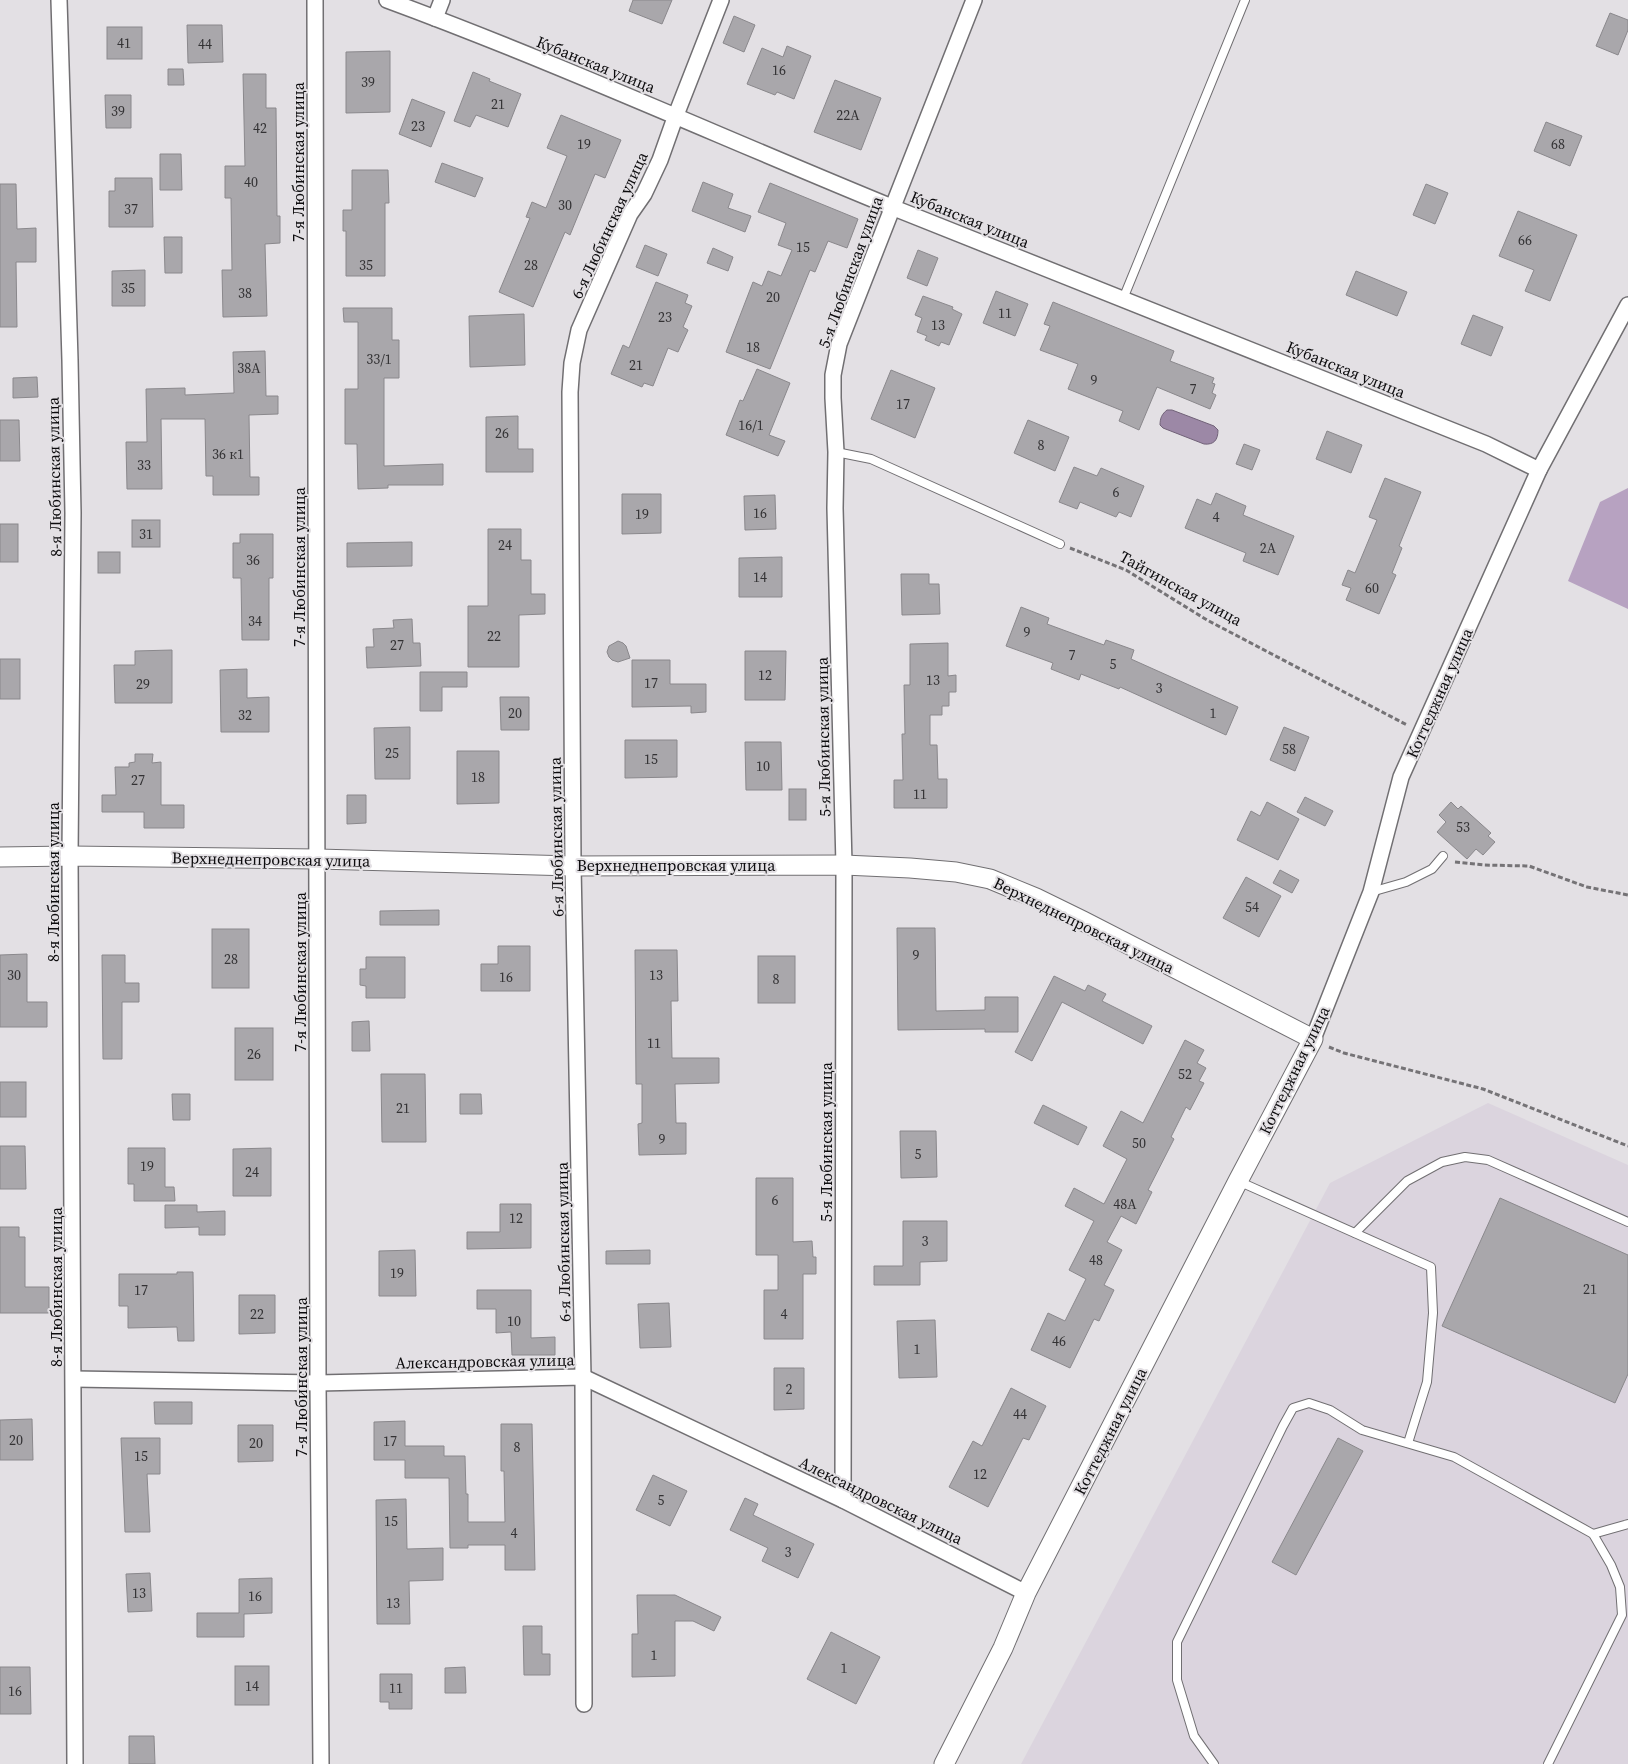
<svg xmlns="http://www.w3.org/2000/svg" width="1628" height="1764" font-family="'Source Serif 4',serif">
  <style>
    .built { fill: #dbd4de }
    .forest { fill: #b7a2c1 }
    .water { fill: #9c88a6; stroke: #716278 }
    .building { fill: #a9a7ab; stroke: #8a888c }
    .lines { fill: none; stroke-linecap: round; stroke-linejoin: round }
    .service-casing { stroke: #716f72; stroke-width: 10 }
    .minor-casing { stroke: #716f72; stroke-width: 18 }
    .tertiary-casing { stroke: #716f72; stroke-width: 21 }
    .path { stroke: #757376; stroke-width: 3; stroke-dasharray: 5 2.5; stroke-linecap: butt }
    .service { stroke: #fff; stroke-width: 8 }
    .minor { stroke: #fff; stroke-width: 15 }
    .tertiary { stroke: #fff; stroke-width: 19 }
    .labels { text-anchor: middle; stroke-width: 4; stroke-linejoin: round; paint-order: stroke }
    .number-label { font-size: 14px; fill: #333234 }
    .street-label { font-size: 16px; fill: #0c0b0d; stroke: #e3e0e4 }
  </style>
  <rect width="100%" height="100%" fill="#e3e0e4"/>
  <path class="built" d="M1488,1103l140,62v599h-607l309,-581z"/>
  <path class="forest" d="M1628,488v121l-60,-28 32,-79z"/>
  <path class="water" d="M1167,410h5l42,16 4,4c0,10 -4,15 -14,14l-41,-16 -3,-3c0,-7 2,-11 7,-15z"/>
  <g class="building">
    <path d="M633,0h39l-10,24 -33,-13z"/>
    <path d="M1610,13l18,7v10l-10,25 -22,-9z"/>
    <path d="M734,16l21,9 -11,27 -21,-9z"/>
    <path d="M187,25h35l1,37 -35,1z"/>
    <rect x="107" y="27" width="35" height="32"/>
    <path d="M787,46l24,10 -17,43 -17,-7 -2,3 -28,-11 15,-36 21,9z"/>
    <path d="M390,51v61l-44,1v-61z"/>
    <path d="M168,69h15l1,16h-16z"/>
    <path d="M473,72l17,7 -1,2 32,13 -13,33 -32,-12 -6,12 -16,-6z"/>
    <path d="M243,74h23v34h10l1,108h3v27l-15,1 2,72 -44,1 -1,-47h10l-1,-72h-6v-32h20z"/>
    <path d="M835,80l46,18 -20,52 -47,-18z"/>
    <path d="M105,95h26v33h-25z"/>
    <path d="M412,99l33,13 -14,35 -32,-13z"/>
    <path d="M561,115l60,25 -16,38 -10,-4 -25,61 -5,-3 -32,75 -34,-15 31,-74 -4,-1 6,-15 14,6 21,-52 -20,-8z"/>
    <path d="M1546,122l36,14 -12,30 -36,-15z"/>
    <path d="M160,154h21l1,36h-22z"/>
    <path d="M442,163l41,15 -8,19 -40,-15z"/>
    <path d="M352,170h36l1,33h-4v73h-39v-45h-3v-21h9z"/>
    <path d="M115,178h37l1,49h-44v-36h6z"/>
    <path d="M703,182l30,12 -5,14 23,8 -6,16 -53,-21z"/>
    <path d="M770,183l88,36 -11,29 -19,-7 -13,31 -5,-2 -40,99 -44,-17 27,-70 9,4 6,-15 13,5 11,-26 -14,-5 8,-22 -28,-11z"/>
    <path d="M0,184h16l1,45 19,-1v34h-20l1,65h-17z"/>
    <path d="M1426,184l22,9 -13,31 -22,-9z"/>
    <path d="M1518,211l59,24 -27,66 -25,-10 9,-21 -35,-14z"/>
    <path d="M164,237h18v36h-17z"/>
    <path d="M645,245l22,9 -9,22 -22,-9z"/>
    <path d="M713,248l20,9 -5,14 -21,-8z"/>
    <path d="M918,250l20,8 -11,28 -20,-8z"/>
    <path d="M145,270v36h-33v-35z"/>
    <path d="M1356,271l51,21 -10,24 -51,-21z"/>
    <path d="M656,282l32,13 -3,8 7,3 -9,21 5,3 -10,22 -10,-4 -15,38 -9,-3 -2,4 -31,-13 12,-29 6,3z"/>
    <path d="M996,291l32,13 -13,32 -32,-13z"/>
    <path d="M923,296l30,11 -1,2 10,5 -13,31 -8,-3 -2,4 -14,-6 2,-4 -10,-4 5,-14 -7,-3z"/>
    <path d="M1053,302l121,49 -4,10 44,17 -2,5 3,1 -3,9 4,2 -6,14 -53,-22 -18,43 -20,-9 4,-10 -55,-22 10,-25 -38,-14 10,-24 -6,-2z"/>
    <path d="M343,308h49v32h7v38h-15v88l59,-2v21h-55v3l-30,1 -1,-45h-12v-55h13v-67h-14z"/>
    <path d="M524,314l1,51 -55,2 -1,-51z"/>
    <path d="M1473,315l30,12 -12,29 -30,-12z"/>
    <path d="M265,351l1,45h12v18l-29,1 1,62h9v18h-46v-19h-7l-1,-57h-44l1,70h-35l-1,-47h21l-1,-53 39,-1v7l49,-2 -1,-41z"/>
    <path d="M757,369l33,14 -21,52 16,6 -7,15 -52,-21 14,-35 3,1z"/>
    <path d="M891,370l44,18 -20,50 -44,-19z"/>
    <path d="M37,377l1,20 -25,1v-20z"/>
    <path d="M518,416v33h15v23h-47v-55z"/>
    <path d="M0,420h19l1,41h-20z"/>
    <path d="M1028,420l41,17 -14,34 -41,-18z"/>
    <path d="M1327,431l35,14 -11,28 -35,-14z"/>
    <path d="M1244,444l16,6 -8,20 -16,-6z"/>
    <path d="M1074,467l23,9 4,-8 43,18 -13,31 -12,-5 -3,5 -36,-15 -3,7 -18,-7z"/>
    <path d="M1385,478l36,14 -22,54 3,2 -10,25 4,2 -17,39 -33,-14 5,-12 -9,-3 6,-15 7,3 22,-53 -8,-3z"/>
    <path d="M1216,493l30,13 -3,9 51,21 -16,39 -35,-14 3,-8 -61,-25 12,-29 14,6z"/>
    <path d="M622,494h39v39l-39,1z"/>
    <path d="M775,495l1,34 -31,1 -1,-34z"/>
    <rect x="132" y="520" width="28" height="27"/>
    <rect x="0" y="524" width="18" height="38"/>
    <path d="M488,529h33v31h10v34h14v20l-26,1v52h-51v-61h20z"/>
    <path d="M240,534h33v44h-4v62h-27l-1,-62h-8v-35h7z"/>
    <path d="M412,542v24l-65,1v-24z"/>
    <rect x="98" y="552" width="22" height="21"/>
    <path d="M782,557v40h-43v-39z"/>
    <path d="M901,574h28v10h10l1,30 -38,1z"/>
    <path d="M1021,607l28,11 -2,6 57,21 2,-5 28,10 -3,9 107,48 -12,28 -106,-48 -1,2 -38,-15 -2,6 -28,-11 2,-6 -47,-17z"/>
    <path d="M412,619l1,24h7l1,23 -54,2 -1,-21h8l-1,-18 21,-1 -1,-8z"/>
    <path d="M618,641l5,2 3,3 4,12 -12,4 -6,-2 -3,-3 -2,-5 2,-6z"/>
    <path d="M948,643v33l8,-1v17h-7v14h-7v9h-12v30h7l1,34h9v29h-53v-28h9l-1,-46h3l-1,-49h6v-41z"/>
    <path d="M172,650v53h-57l-1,-38h21v-14z"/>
    <path d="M745,651h41l-1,49h-40z"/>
    <rect x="0" y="659" width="20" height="40"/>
    <path d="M632,660h38v24h36v28l-15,1v-7l-59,1z"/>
    <path d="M247,669v29l22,-1v35h-48l-1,-62z"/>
    <path d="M420,672h47v15h-25v24h-22z"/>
    <path d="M500,697h29v33h-28z"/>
    <path d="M410,727v52h-35l-1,-51z"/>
    <path d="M1284,727l25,10 -14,34 -25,-11z"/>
    <path d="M625,740h52v37l-52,1z"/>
    <path d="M745,742h36l1,48h-36z"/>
    <path d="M457,751h42v52l-42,1z"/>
    <path d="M135,754h18l-1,9 9,-1v43h23v23h-40v-16h-42v-17h14l-1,-28h14v-4l6,-1z"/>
    <rect x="789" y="789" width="17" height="31"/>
    <path d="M347,795h19v28l-19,1z"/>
    <path d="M1305,797l28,14 -8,15 -28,-14z"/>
    <path d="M1267,802l32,17 -21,41 -41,-20 14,-29 9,5z"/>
    <path d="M1451,802l7,7 3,-3 30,27 -3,3 7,6 -12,13 -7,-6 -9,10 -30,-27 9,-10 -7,-7z"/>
    <path d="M1280,870l19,10 -7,13 -19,-10z"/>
    <path d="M1246,877l35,19 -22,41 -36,-19z"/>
    <path d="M439,910v15h-59v-14z"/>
    <path d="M897,928h38l1,83 49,-1v-13h33v35h-33v-3l-87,1z"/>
    <rect x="212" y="929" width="37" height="59"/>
    <path d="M498,946h32v45h-49v-27h17z"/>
    <path d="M635,950h42l1,51h-7l1,57h47v25l-44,1 1,39h10v31l-47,1 -1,-31 4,-1v-39h-6z"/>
    <path d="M27,954v48h20v25h-47v-72z"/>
    <path d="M102,955h23v28h14v19h-17v57h-19z"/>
    <rect x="758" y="956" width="37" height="47"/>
    <path d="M366,957h39v41h-39v-12l-6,-1v-16h6z"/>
    <path d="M1054,976l31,15 3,-6 18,9 -4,7 50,25 -9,18 -81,-42 -30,59 -17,-9z"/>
    <path d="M369,1021l1,30h-18v-29z"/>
    <rect x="235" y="1028" width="38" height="52"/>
    <path d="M1185,1040l19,10 -7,13 9,5 -7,13 5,2 -14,27 -4,-3 -15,30 3,2 -26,51 4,2 -16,32 -15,-8 -14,26 15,8 -18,35 10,5 -15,31 -5,-2 -24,49 -39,-18 17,-37 17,8 21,-42 -17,-9 25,-49 -29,-15 9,-18 30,16 23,-45 -24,-13 18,-35 22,12z"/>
    <path d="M381,1074h44l1,68h-44z"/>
    <rect x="0" y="1082" width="26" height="35"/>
    <path d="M172,1094h18v26h-17z"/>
    <path d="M460,1094h21l1,20h-22z"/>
    <path d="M1043,1105l44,22 -9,18 -44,-22z"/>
    <path d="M900,1131h36l1,46 -36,1z"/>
    <path d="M0,1146h25l1,43h-26z"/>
    <path d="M128,1148h37v39h9l1,14h-41v-17h-6z"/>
    <path d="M271,1148v48h-38v-47z"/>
    <path d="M756,1178h37v64l19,-1 1,16h3v17h-13v65h-39v-49h14v-35h-22z"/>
    <path d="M1500,1198l128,57v119l-13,29 -173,-77z"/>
    <path d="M500,1204h31v44l-64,1v-17h33z"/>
    <path d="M165,1205h32v7l28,-1v24h-26v-8l-34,1z"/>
    <path d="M903,1221h44v40l-27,1v23h-46v-19h29z"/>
    <path d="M0,1227h19v10h6v50h24v26h-49z"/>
    <path d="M415,1250l1,46h-37v-45z"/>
    <path d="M650,1250v14h-44v-13z"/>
    <path d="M177,1272h16l1,69h-16l-1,-14 -49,1v-22h-9v-32h58z"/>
    <path d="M477,1290h54v48l24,-1v18h-43l-1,-23 -15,1v-24h-19z"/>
    <path d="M239,1295h36v38l-36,1z"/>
    <path d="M669,1303l2,44 -31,1 -2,-44z"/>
    <path d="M935,1320l2,57 -38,1 -2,-57z"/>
    <path d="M774,1368h30v41l-30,1z"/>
    <path d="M1011,1388l35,18 -17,34 -6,-2 -35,69 -39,-20 24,-46 9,5z"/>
    <path d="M154,1402h38v22h-37z"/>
    <path d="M32,1419l1,41h-33v-40z"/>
    <path d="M405,1421v25h39v10h21l1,38h2v28h37l-1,-51h-3v-47h31l3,146h-30v-25h-37v3h-18l-1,-70h-44v-18h-31v-38z"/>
    <path d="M238,1425h35v36l-35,1z"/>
    <path d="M121,1438h39v36h-13l3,58h-25z"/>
    <path d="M1338,1438l25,13 -67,124 -24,-13z"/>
    <path d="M653,1475l34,16 -17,35 -34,-16z"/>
    <path d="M745,1498l13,6 -5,11 61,29 -16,34 -36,-17 6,-13 -38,-18z"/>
    <path d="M406,1499l1,50 36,-1v32l-34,1 1,43h-33l-1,-124z"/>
    <path d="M150,1573l2,38 -24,1 -2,-38z"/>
    <path d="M272,1578v35l-28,1v23h-47v-24h42v-34z"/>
    <path d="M637,1595h38l46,22 -7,14 -21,-10h-18v55l-43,1v-43h6z"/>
    <path d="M523,1626h19v28h8v21h-26z"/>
    <path d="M831,1632l49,25 -24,47 -49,-25z"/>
    <rect x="235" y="1666" width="34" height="39"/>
    <path d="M0,1667h30l1,47h-31z"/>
    <path d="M465,1667l1,26h-21v-25z"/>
    <path d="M380,1674h32v35h-23v-7h-9z"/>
    <path d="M129,1736h25l1,28h-26z"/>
  </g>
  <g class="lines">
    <g class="service-casing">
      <g id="service">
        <path d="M1123,299l122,-299"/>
        <path d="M836,452l35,7 189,85"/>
        <path d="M1371,892l35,-10 26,-13 11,-13"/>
        <path d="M1238,1181l193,86 2,46 -6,69 -19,61"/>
        <path d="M1355,1233l52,-52 35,-19 23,-5 23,3 140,62"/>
        <path d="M1593,1534l35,-10"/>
        <path d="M1214,1764l-20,-28 -17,-56v-38l106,-216 10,-18 16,-5 21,7 32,20 92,27 139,77 18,31 9,22 2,28 -74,149"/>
      </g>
    </g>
    <g class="minor-casing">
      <g id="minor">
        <path d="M59,0l11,360 3,153 -3,343 5,908"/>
        <path d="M315,0l3,1383 3,381"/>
        <path d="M387,0c171,63 338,139 507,208 197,80 395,157 592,236l53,26"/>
        <path d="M435,18l7,-18"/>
        <path d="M1313,1039l58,-147 30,-115 138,-307 89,-165"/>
        <path d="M74,1379l244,4 265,-6 260,123 183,93"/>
        <path d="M843,1500l1,-635 -9,-357 1,-56 -3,-54v-23l6,-31 135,-344"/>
        <path d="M584,1704l-1,-327 -10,-511 -3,-474 2,-29 7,-33 51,-116 14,-20 16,-34 16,-45 45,-115"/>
      </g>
    </g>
    <g class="tertiary-casing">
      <path id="tertiary" d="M0,857l70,-1 248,3 255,7 271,-1 66,3 46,4 34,7 46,19 47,23 230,118 -75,142 -212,412 -23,55 -59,116"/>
    </g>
    <g class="path">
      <path d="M1070,548l56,22 81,50 200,105"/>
      <path d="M1455,862l29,3 45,1 58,21 41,8"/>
      <path d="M1329,1047l15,6 139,36 145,57"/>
    </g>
    <use href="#service" class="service"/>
    <use href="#minor" class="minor"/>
    <use href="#tertiary" class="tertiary"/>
  </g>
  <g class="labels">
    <g class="number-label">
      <text x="124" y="48">41</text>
      <text x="205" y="49">44</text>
      <text x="779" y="75">16</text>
      <text x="368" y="87">39</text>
      <text x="498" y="109">21</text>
      <text x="118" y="116">39</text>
      <text x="848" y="120">22А</text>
      <text x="418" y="131">23</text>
      <text x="260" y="133">42</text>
      <text x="584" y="149">19</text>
      <text x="1558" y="149">68</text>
      <text x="251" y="187">40</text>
      <text x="565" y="210">30</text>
      <text x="131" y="214">37</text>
      <text x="1525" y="245">66</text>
      <text x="803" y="252">15</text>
      <text x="366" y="270">35</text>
      <text x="531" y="270">28</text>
      <text x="128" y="293">35</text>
      <text x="245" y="298">38</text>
      <text x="773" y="302">20</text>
      <text x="1005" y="318">11</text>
      <text x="665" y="322">23</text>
      <text x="938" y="330">13</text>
      <text x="753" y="352">18</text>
      <text x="379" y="364">33/1</text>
      <text x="636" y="370">21</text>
      <text x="249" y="373">38А</text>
      <text x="1094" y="385">9</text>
      <text x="1193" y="394">7</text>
      <text x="903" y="409">17</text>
      <text x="751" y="430">16/1</text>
      <text x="502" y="438">26</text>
      <text x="1041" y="450">8</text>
      <text x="228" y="459">36 к1</text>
      <text x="144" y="470">33</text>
      <text x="1116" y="497">6</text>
      <text x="760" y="518">16</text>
      <text x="642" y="519">19</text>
      <text x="1216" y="522">4</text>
      <text x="146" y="539">31</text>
      <text x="505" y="550">24</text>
      <text x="1268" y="553">2А</text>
      <text x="253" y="565">36</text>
      <text x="760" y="582">14</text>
      <text x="1372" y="593">60</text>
      <text x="255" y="626">34</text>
      <text x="1027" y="637">9</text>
      <text x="494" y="641">22</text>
      <text x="397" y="650">27</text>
      <text x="1072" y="660">7</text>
      <text x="1113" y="669">5</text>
      <text x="765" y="680">12</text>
      <text x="933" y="685">13</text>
      <text x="651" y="688">17</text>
      <text x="143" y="689">29</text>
      <text x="1159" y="693">3</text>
      <text x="515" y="718">20</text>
      <text x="1213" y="718">1</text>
      <text x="245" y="720">32</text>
      <text x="1289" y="754">58</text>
      <text x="392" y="758">25</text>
      <text x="651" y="764">15</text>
      <text x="763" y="771">10</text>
      <text x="478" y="782">18</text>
      <text x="138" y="785">27</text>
      <text x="920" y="799">11</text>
      <text x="1463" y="832">53</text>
      <text x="1252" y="912">54</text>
      <text x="916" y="960">9</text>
      <text x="231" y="964">28</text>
      <text x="14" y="980">30</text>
      <text x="656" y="980">13</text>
      <text x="506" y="982">16</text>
      <text x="776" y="984">8</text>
      <text x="654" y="1048">11</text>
      <text x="254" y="1059">26</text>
      <text x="1185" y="1079">52</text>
      <text x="403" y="1113">21</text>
      <text x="662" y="1144">9</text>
      <text x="1139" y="1148">50</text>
      <text x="918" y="1159">5</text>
      <text x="147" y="1171">19</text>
      <text x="252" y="1177">24</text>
      <text x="775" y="1205">6</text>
      <text x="1125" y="1209">48А</text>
      <text x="516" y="1223">12</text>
      <text x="925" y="1246">3</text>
      <text x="1096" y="1265">48</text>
      <text x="397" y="1278">19</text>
      <text x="1590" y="1294">21</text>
      <text x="141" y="1295">17</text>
      <text x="257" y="1319">22</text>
      <text x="784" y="1319">4</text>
      <text x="514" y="1326">10</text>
      <text x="1059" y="1346">46</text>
      <text x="917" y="1354">1</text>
      <text x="789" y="1394">2</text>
      <text x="1020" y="1419">44</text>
      <text x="16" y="1445">20</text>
      <text x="390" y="1446">17</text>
      <text x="256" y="1448">20</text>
      <text x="517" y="1452">8</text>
      <text x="141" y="1461">15</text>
      <text x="980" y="1479">12</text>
      <text x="661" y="1505">5</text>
      <text x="391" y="1526">15</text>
      <text x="514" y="1538">4</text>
      <text x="788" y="1557">3</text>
      <text x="139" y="1598">13</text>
      <text x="255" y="1601">16</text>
      <text x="393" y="1608">13</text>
      <text x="654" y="1660">1</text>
      <text x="844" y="1673">1</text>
      <text x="252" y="1691">14</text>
      <text x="396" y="1693">11</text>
      <text x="15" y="1696">16</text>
    </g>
    <g class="street-label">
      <text transform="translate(596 64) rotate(22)" y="6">Кубанская улица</text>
      <text transform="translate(298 162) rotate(-90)" y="6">7-я Любинская улица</text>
      <text transform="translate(970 219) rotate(22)" y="6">Кубанская улица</text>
      <text transform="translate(609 225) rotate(-65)" y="6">6-я Любинская улица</text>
      <text transform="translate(850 272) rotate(-70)" y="6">5-я Любинская улица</text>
      <text transform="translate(1346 369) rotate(22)" y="6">Кубанская улица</text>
      <text transform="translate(54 477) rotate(-91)" y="6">8-я Любинская улица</text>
      <text transform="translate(299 567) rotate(-90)" y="6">7-я Любинская улица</text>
      <text transform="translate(1181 588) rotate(29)" y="6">Тайгинская улица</text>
      <text transform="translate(1439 693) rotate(-66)" y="6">Коттеджная улица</text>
      <text transform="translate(823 737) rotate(-91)" y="6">5-я Любинская улица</text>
      <text transform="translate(556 837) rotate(-91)" y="6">6-я Любинская улица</text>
      <text transform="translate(271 859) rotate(1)" y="6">Верхнеднепровская улица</text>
      <text x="676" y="871">Верхнеднепровская улица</text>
      <text transform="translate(53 882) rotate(-90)" y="6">8-я Любинская улица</text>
      <text transform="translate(1084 925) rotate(26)" y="6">Верхнеднепровская улица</text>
      <text transform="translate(300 972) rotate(-90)" y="6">7-я Любинская улица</text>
      <text transform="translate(1294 1070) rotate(-64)" y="6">Коттеджная улица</text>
      <text transform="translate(826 1142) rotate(-90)" y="6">5-я Любинская улица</text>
      <text transform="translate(563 1242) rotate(-91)" y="6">6-я Любинская улица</text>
      <text transform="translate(56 1287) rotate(-90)" y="6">8-я Любинская улица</text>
      <text transform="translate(485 1361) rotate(-1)" y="6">Александровская улица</text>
      <text transform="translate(301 1377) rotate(-90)" y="6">7-я Любинская улица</text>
      <text transform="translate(1110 1431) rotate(-63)" y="6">Коттеджная улица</text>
      <text transform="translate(881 1500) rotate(26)" y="6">Александровская улица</text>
    </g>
  </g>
</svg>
